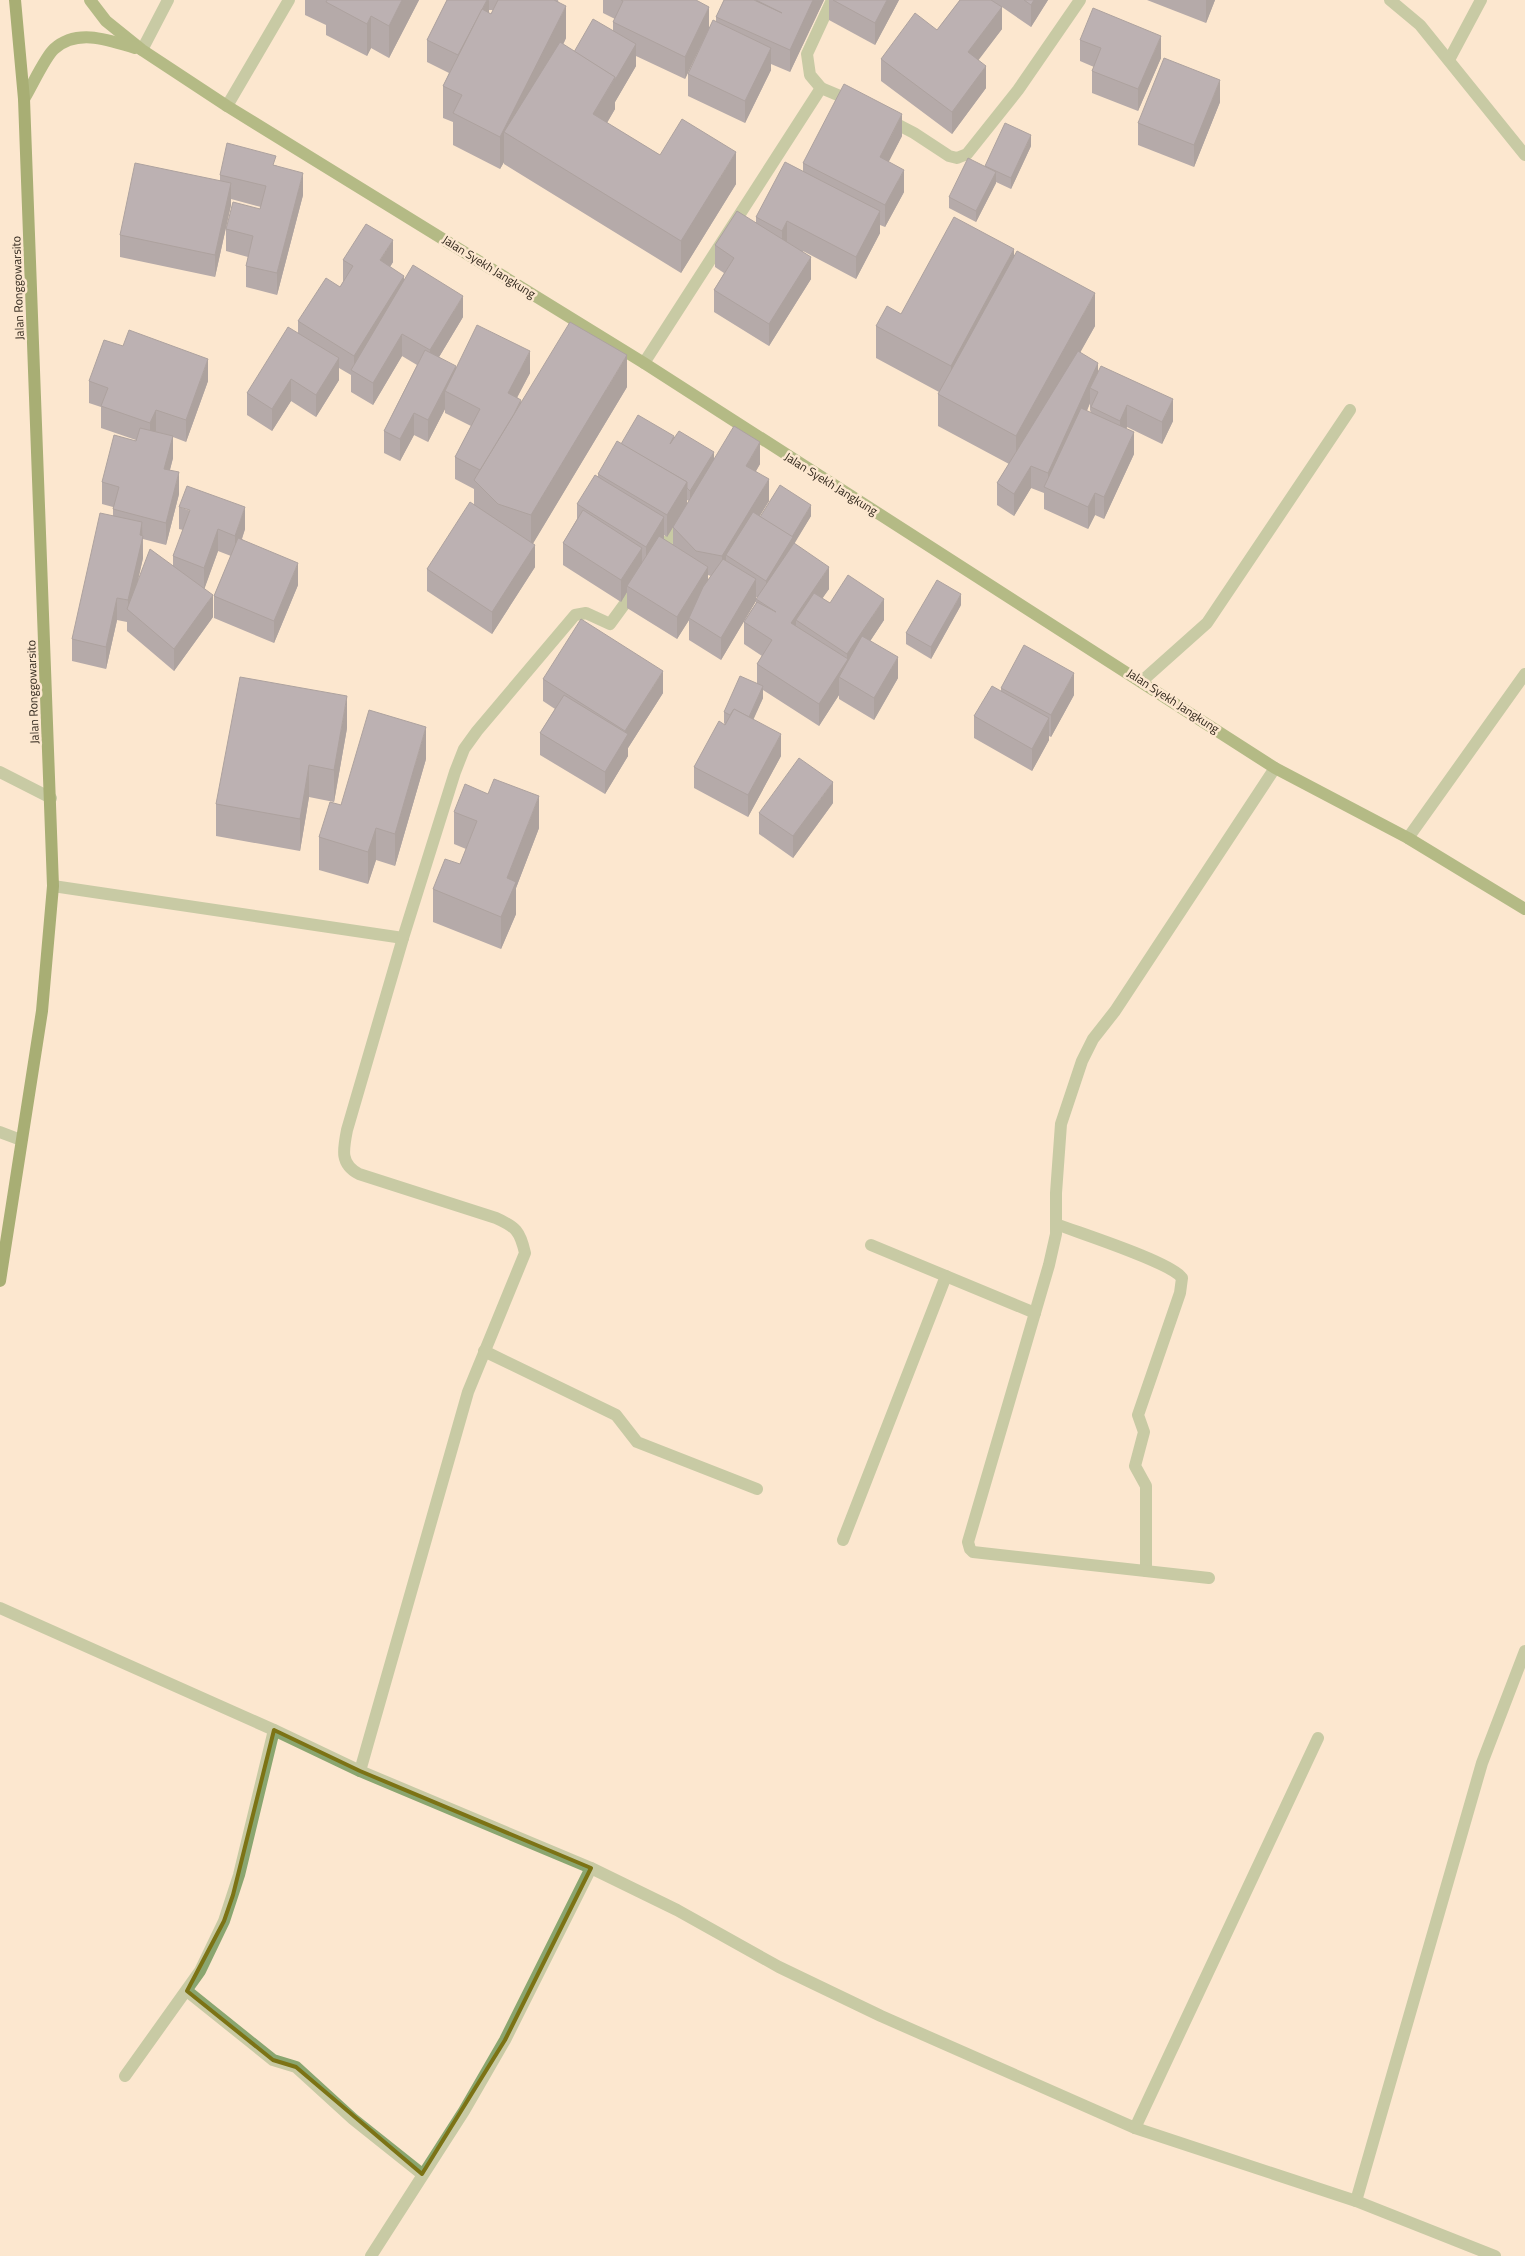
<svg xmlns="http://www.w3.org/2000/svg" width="1525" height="2256" font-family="'Titillium Web',sans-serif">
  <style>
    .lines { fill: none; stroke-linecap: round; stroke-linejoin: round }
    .street { stroke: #8aa670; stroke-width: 12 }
    .secondary { stroke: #5d842c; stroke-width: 12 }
    .primary { stroke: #436806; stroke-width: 12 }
    .wall { fill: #605f7a; fill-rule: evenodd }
    .shaded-wall { fill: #4e4e63 }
    .building { fill: #706f8e; stroke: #4e4e63 }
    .marked { fill: none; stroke: #7c7315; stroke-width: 4; stroke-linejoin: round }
    .labels { text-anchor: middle; stroke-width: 5; stroke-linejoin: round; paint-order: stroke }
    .street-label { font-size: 12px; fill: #2e2419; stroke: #fce7cf }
  </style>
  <rect width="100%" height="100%" fill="#fce7cf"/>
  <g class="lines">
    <g class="street">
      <path d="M1390,0l30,25 105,130"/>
      <path d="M142,50l26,-50"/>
      <path d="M1449,60l32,-60"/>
      <path d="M821,88l-11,-13 -3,-21 25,-54"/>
      <path d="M227,106l62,-106"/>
      <path d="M887,119l27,14 35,23 8,2 10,-4 51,-64 62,-90"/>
      <path d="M644,363l177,-275 31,13"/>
      <path d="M658,556l24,-35"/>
      <path d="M1142,681l65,-58 143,-213"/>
      <path d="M0,772l51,26"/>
      <path d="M1408,838l117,-164"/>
      <path d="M53,886l350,52 -56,192c-4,20 -7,34 12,44l137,44c20,9 24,13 29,35l-57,139 -108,379"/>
      <path d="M403,938l52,-166 9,-23 13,-18 98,-116 11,-2 24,11 27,-37"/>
      <path d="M0,1132l21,8"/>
      <path d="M1056,1224c23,9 115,38 126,54l-2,15 -42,122 6,17 -9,34 11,20v85"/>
      <path d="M871,1245l164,68"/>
      <path d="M484,1351l132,64 21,27 120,47"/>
      <path d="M843,1540l103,-264"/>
      <path d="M1209,1578l-236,-26 -3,-3 -2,-7 81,-277 7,-31v-41l5,-69 21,-63 11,-22 22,-28 160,-243"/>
      <path d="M0,1608l274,122 86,41 231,97 86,42 102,57 102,49 254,112 221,73 139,55"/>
      <path d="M187,1991l86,69 23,7 57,52 69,55"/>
      <path d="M125,2076l75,-105 24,-50 15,-46 35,-145"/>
      <path d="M1135,2128l183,-390"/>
      <path d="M1356,2201l126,-438 43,-112"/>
      <path d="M371,2256l93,-145 41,-71 86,-172"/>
    </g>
    <g class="secondary">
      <path d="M90,0l16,21 36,29 85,56 417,257 631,405 133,70 117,71"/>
      <path d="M24,99c7,-11 21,-42 30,-50 23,-21 55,-9 81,-1"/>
    </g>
    <path class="primary" d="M0,1281l42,-270 11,-125 -29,-787 -9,-99"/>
  </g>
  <g class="wall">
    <path d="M305,0h114l-30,58 -18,-10 -4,8 -41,-21v-10l-21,-10z"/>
    <path d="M447,0h111l8,38 -3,7 11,7 39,-21v-9l2,-3 -12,-6v-13h93l13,28 7,-7v-4l8,-17h100l-34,72 -19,-8v6l-26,53 -57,-27v-22l13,-29 -16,34 -49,-23v10l-21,36v7l-8,14 53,32 76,29 -55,89 -177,-109v-2l-4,7 -47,-24v-23l-10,-4v-32l6,-13 -22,-11v-22zM489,10h4l-2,4 -2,-1z"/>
    <path d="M829,0h70l-24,45 -46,-25z"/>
    <path d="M960,0h88l-17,27 -29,-20v22l-24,31 8,28 -34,46 -71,-53v-22l56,-29z"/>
    <path d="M1147,0h68l-9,23z"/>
    <path d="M1080,40l81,18 -23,53 -46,-18v-22l2,-4 -14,-6z"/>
    <path d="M1220,102l-26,65 -56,-22v-22z"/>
    <path d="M902,136l-14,26 16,30 -19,35 -5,-2v8l-24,46 -53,-28 8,28 -42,67 -55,-34v-22l10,-17 -9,-6v-22l41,-23v-5l47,-46v-8z"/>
    <path d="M1031,146l-20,43 -15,-7v1l-20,39 -27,-14v-11l36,-31z"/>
    <path d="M276,165l27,30 -26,100 -31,-8v-21l2,-9 -22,-6v-22l34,-20 1,-2 -30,-8v6l-16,72 -95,-20v-22l100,-54v-6z"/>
    <path d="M1014,257l81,69 -15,26 18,19 75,50 -11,23 -35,-17 -1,2 8,25 -30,65 -9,-4 -7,14 -44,-20v-16l-13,-5 -17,28 -17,-11v-22l12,-19 -71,-38v-32l1,-2 -63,-34v-32l25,-12zM1090,403v7l1,3 -4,-2z"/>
    <path d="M343,260l50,2 -3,5 14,13 59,37 -24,40 17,12 74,4 -13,24 4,5 106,-15 -94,156 2,24 -43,67 -65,-43v-22l47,-65v-15l-19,-10v-22l16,-31 -26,-13v-4l-17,33 -14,-7 -14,26 -16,-8v-22l33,-66 -15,-9 -29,49 -22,-13v-17l-12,-7v12l-23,37 -25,-16 -19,30 -25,-16v-22l51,-60v-12l42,-34 3,-5z"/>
    <path d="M89,381h119l-22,61 -13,-5v21l-3,12 9,24 -13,51 -23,-6v19l-6,25 36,-17v-10l10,-26 -4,-1v-22l66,22 -3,10 56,46 -24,58 -60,-25v-22l17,-40 -13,-5 -14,38 9,28 -39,54 -47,-40v-9l-10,-2 -11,49 -34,-8v-22l41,-123v-9l-11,-3v-22l34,-42 -35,-12v-21l-12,-4z"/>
    <path d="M674,437l40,22 46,5 -4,7 13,30 -10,15h52l-17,27 35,46 -7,9 8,5 54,17 -14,21 28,37 -24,42 -35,-21v-4l-20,31 -56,-36v8l-10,21 28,37 -33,61 -54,-29v-21l31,-42 -1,-2v-11l33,-28v-20l5,-8 -18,-12v-22l12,-19v-4l2,-2h-2v4l-35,59 -32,-20v-20l-12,19 -50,-31v-16l-6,10 -58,-37v-22l14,-24v-15l21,-27v-3l23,-30zM687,500l2,1 -16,26v19l-10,-6 1,-5 3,2 20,-33zM708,575l3,1 -3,4z"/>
    <path d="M961,605l-30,54 -25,-15v-11z"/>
    <path d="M543,679l120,14 -35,55v8l-23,38 -65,-39v-22l15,-24 -12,-8z"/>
    <path d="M1001,688l73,7 -23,42 -2,-1v4l-17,31 -58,-33v-22l27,-25z"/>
    <path d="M347,728l-13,74 -25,-5 -9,54 -84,-15v-32z"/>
    <path d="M426,759l-31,107 -19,-6 -8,24 -49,-14v-33l22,-32z"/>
    <path d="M833,803l-40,55 -34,-24v-21z"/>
    <path d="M454,812l85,16 -23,60v26l-15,35 -68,-27v-33l27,-25 6,-15 -12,-5z"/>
  </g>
  <g class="shaded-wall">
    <path d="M402,0h17l-30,58v-32z"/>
    <path d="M487,0h2v17l-29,39z"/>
    <path d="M813,0h11l-34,72v-22z"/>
    <path d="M887,0h12l-24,45v-22z"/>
    <path d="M1034,0h14l-17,27v-22z"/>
    <path d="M1206,0h9l-9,23z"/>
    <path d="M566,6v32l-51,101 -11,-7v30l-4,7v-32z"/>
    <path d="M709,7v21l-24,51v-22z"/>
    <path d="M1002,7v22l-34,45v-22z"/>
    <path d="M371,16v32l-4,8v-32z"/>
    <path d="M1161,36v22l-23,53v-22z"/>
    <path d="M636,44v22l-21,36v7l-22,37v-32z"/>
    <path d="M771,48v22l-26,53v-22z"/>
    <path d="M986,66v22l-34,46v-22z"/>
    <path d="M1220,80v22l-26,65v-22z"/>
    <path d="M902,114v22l-22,43v-22z"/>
    <path d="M1031,135v11l-20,43v-11z"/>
    <path d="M736,152v32l-55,89v-32z"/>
    <path d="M904,170v22l-19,35v-22z"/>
    <path d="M996,172v11l-20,39v-11z"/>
    <path d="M303,173v22l-26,100v-22z"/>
    <path d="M231,183v22l-16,72v-22z"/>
    <path d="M880,211v22l-24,46v-22z"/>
    <path d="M787,221v22l-5,10v-22z"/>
    <path d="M393,240v22l-13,20v-22z"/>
    <path d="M1014,249v33l-63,116v-32z"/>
    <path d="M811,257v22l-42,67v-22z"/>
    <path d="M404,276v22l-50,74v-16z"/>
    <path d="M1095,293v33l-79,142v-32z"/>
    <path d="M463,296v21l-33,55v-22z"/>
    <path d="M402,334v22l-29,49v-22z"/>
    <path d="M530,351v22l-22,42v-22z"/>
    <path d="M627,355v32l-96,160v-32z"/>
    <path d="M339,358v22l-23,37v-22z"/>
    <path d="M208,359v22l-22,61v-22z"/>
    <path d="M1098,363v22l-8,3v15l-39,87 -3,-1v-16z"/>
    <path d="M456,366v21l-11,4v18l-17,33v-22z"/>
    <path d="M291,379v22l-19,30v-22z"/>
    <path d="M1173,399v22l-11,23v-22z"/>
    <path d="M1127,405v22l-7,15v-21z"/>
    <path d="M156,410v22l-6,13v-22z"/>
    <path d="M414,413v22l-14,26v-22z"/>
    <path d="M1134,432v22l-30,65v-22z"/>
    <path d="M173,436v22l-9,33v-22z"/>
    <path d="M760,442v22l-14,24v-22z"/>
    <path d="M714,452v12l-24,38v-11z"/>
    <path d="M1031,466v22l-17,28v-22z"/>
    <path d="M179,472v22l-13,51v-22z"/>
    <path d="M769,479v22l-36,59 -7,-5v16l-4,7v-22z"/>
    <path d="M687,482v22l-20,33v-22z"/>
    <path d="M1095,493v22l-7,14v-22z"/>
    <path d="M811,505v11l-18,30 -27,56v-21z"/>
    <path d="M245,507v22l-10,29v-22z"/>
    <path d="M664,517v22l-18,30v-22z"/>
    <path d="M142,522l1,36 -12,54 -3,-2v-10z"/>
    <path d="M218,529v22l-14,39v-22z"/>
    <path d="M535,545v22l-43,67v-22z"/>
    <path d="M642,548v22l-15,16v6l-6,10v-22z"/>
    <path d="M298,563v22l-24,58v-22z"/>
    <path d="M708,567v22l-19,29v2l-12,19v-22z"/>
    <path d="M829,567v22l-25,36 -8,-5v17l-5,-14z"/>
    <path d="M756,579v22l-35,59v-22z"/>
    <path d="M961,594v11l-30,54v-12z"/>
    <path d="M213,595v22l-39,54v-22z"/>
    <path d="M117,598v22l-11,49v-22z"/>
    <path d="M884,599v21l-36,55 -9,2v18l-20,31v-22l28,-45v-5z"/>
    <path d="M898,657v21l-24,42v-22z"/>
    <path d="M663,671v22l-35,55v8l-23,38v-22l20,-33v-8z"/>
    <path d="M1074,673v22l-23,42v-22z"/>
    <path d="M763,686v12l-16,36v-11z"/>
    <path d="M347,696v32l-13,74v-32z"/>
    <path d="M1049,718v22l-17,31v-22z"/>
    <path d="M426,727v32l-31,107v-32z"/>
    <path d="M781,734v22l-33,61v-22z"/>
    <path d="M309,765v32l-9,54v-32z"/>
    <path d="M833,782v21l-40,55v-22z"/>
    <path d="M539,796v32l-23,60v26l-15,35v-32l6,-39z"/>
    <path d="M376,828v32l-8,24v-32z"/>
  </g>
  <g class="building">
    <path d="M327,0h75l-13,26 -18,-10 -4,8 -41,-22z"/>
    <path d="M447,0h40l-29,55 -31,-15z"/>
    <path d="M498,0h56l12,6 -66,131 -47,-24 9,-18 -19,-9 39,-77 9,5z"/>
    <path d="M621,0h75l13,7 -24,50 -72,-35 10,-21z"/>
    <path d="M724,0h30l28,13 -26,-13h57l-23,50 -74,-33z"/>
    <path d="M833,0h54l-12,23z"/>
    <path d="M960,0h31l11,7 -34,45 18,14 -34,46 -71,-53 34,-46 22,17z"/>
    <path d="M1024,0h10l-3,5z"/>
    <path d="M1093,8l68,28 -23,53 -46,-18 9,-23 -21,-8z"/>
    <path d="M593,19l43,25 -21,36v-3l-41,-25z"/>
    <path d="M713,20l58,28 -26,53 -57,-27z"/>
    <path d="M560,42l55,35 -22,37 67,41 22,-36 54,33 -55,89 -177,-109z"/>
    <path d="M1164,58l56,22 -26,65 -56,-22z"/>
    <path d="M844,84l58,30 -22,43 24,13 -19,35 -82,-42z"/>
    <path d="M1005,123l26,12 -20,43 -26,-12z"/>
    <path d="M227,143l49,13 -3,9 30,8 -26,100 -31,-7 7,-30 -27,-7 7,-27 27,7 6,-23 -46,-11z"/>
    <path d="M968,158l28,14 -20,39 -27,-14z"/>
    <path d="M785,162l95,49 -24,46 -69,-36 -5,10 -26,-14z"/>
    <path d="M135,163l96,20 -16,72 -95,-20z"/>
    <path d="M737,211l74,46 -42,67 -55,-34 20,-32 -19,-13z"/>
    <path d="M954,217l60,32 -63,117 -75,-40 11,-20 14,8z"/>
    <path d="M366,224l27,16 -13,20 24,16 -50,80 -56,-35 28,-43 14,9 13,-21 -10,-6z"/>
    <path d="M1017,251l78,42 -79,143 -78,-42z"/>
    <path d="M413,265l50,31 -33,54 -28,-16 -29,49 -22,-13z"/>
    <path d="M570,322l57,33 -96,160 -33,-11 -24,-24z"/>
    <path d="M477,325l53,26 -22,42 13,7 -7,14 -34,56 -25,-13 25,-48 -35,-18z"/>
    <path d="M288,327l51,31 -23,37 -25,-16 -19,30 -25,-16z"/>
    <path d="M129,330l79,29 -22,61 -30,-10 -6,13 -49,-17 7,-18 -19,-7 15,-41 19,6z"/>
    <path d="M425,350l31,16 -28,54 -14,-7 -14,26 -16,-8z"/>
    <path d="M1078,351l20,12 -50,110 -17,-7 -17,28 -17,-11z"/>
    <path d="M1101,366l72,33 -11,23 -35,-17 -7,16 -29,-14 7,-15 -8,-4z"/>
    <path d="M1081,408l53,24 -30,65 -9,-4 -7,14 -44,-20z"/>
    <path d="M638,415l36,21 -4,8 9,-13 35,21 -24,39 -3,-3v-6l-66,-38z"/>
    <path d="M734,426l26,16 -14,24 23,13 -47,77 -26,-5 -23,-24z"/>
    <path d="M140,428l33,8 -9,33 15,3 -13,51 -53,-14 6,-22 -17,-5 12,-47 22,6z"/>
    <path d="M617,441l70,41 -20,33 -69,-41z"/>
    <path d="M595,475l69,42 -18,30 -69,-43z"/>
    <path d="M780,485l31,20 -19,32 -32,-20z"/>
    <path d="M187,486l58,21 -10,29 -17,-7 -14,39 -31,-12 17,-46 -11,-3z"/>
    <path d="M470,502l65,43 -43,67 -65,-43z"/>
    <path d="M583,510l59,38 -21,32 -58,-37z"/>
    <path d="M753,512l40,25 -27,44 -40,-26z"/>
    <path d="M100,513l42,9 -2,13 3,1 -15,64 -11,-2 -11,49 -34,-8z"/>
    <path d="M659,536l49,31 -31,50 -50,-31z"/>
    <path d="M238,538l60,25 -24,58 -60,-25z"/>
    <path d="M794,543l35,24 -38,56 57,36 -29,45 -62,-40 15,-24 -28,-18 13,-20 19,10 -20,-13z"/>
    <path d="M150,549l63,46 -39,54 -47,-40z"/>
    <path d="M723,559l33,20 -35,59 -32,-20 14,-31z"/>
    <path d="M848,575l36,24 -37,55 -51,-34 18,-27 16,10z"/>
    <path d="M937,580l24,14 -30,53 -25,-14z"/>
    <path d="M581,619l82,52 -38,60 -82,-52z"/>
    <path d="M862,636l36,21 -24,41 -35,-21z"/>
    <path d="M1024,645l50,28 -23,42 -50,-27z"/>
    <path d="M740,676l23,10 -14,31 -15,-8 -4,6 -6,-3z"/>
    <path d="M240,677l107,19 -13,74 -25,-5 -9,54 -84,-15z"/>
    <path d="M992,686l57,32 -17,31 -58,-33z"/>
    <path d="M564,695l64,39 -23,38 -65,-39z"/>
    <path d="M734,709l47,25 -33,61 -54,-28 25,-46 6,4z"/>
    <path d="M369,710l57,17 -31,107 -19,-6 -8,24 -49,-15 11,-35 11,3z"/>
    <path d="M799,758l34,24 -40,54 -34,-23z"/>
    <path d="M494,779l45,17 -32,82 9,4 -15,35 -68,-28 12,-30 15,5 17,-43 -23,-9 11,-28 23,10z"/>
  </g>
  <path d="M0 0H1525V2256H0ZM274,1730l86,41 231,97 -86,172 -83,134 -126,-107 -23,-7 -86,-69 37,-70 9,-26z" fill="#fce7cf" fill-opacity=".55" fill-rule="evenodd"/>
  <path class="marked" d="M274,1730l86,41 231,97 -86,172 -83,134 -126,-107 -23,-7 -86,-69 37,-70 9,-26z"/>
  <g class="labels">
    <g class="street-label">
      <text transform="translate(489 267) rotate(32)" y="4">Jalan Syekh Jangkung</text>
      <text transform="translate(18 288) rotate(-92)" y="4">Jalan Ronggowarsito</text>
      <text transform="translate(831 484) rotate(32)" y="4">Jalan Syekh Jangkung</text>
      <text transform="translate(33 692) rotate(-92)" y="4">Jalan Ronggowarsito</text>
      <text transform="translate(1173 701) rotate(33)" y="4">Jalan Syekh Jangkung</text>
    </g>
  </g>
</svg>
